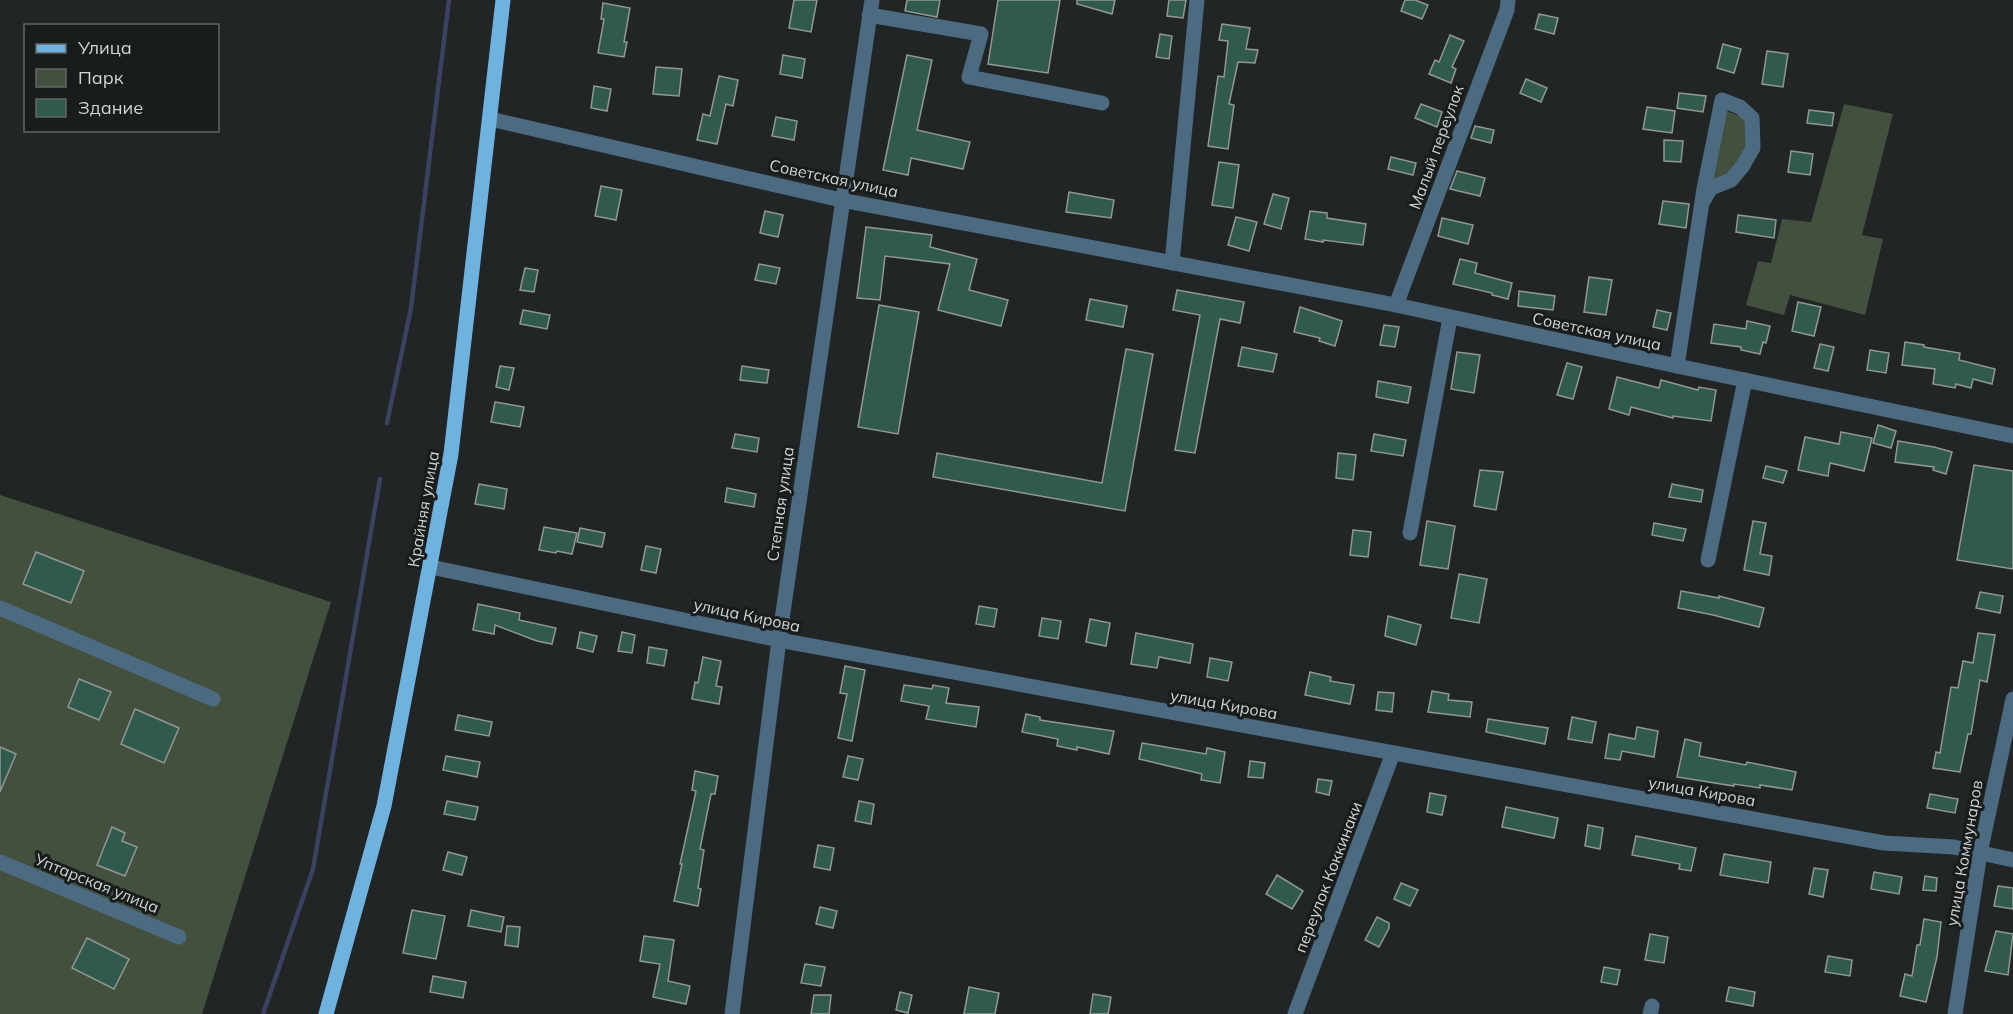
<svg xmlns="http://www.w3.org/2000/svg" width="2013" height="1014" font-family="Mulish,sans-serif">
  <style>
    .green { fill: #43503e }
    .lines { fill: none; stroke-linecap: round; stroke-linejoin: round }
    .stream { stroke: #3b4160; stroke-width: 4.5 }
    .building { fill: #305a4d; stroke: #929795; stroke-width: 1.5 }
    .minor { stroke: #4c6b81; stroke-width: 15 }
    .major { stroke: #6fb2e0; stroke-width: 15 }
    .labels { text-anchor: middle; stroke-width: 6; stroke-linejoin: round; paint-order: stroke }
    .street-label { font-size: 16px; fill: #d2d4d4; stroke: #181c1c }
  </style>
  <rect width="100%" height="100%" fill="#212526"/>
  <g class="green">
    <path d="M1844,104l49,10 -31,121 21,4 -18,76 -75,-20 -6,20 -38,-10 12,-44 13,2 11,-44 29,3z"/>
    <path d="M1727,111l18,7 3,27 -16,30 -19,5z"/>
    <path d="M0,495l331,107 -129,412h-202z"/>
  </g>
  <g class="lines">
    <g class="stream">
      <path d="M387,423l24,-115 38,-308"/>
      <path d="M263,1014l50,-145 67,-390"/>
    </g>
  </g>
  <g class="building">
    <path d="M794,0h23l-6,32 -22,-4z"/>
    <path d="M907,0h33l-3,17 -32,-6z"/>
    <path d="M998,0h62l-12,73 -60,-9z"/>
    <path d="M1077,0h38l-3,14 -35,-10z"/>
    <path d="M1169,0h17l-3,18 -16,-2z"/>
    <path d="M1405,0h10l13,5 -6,14 -21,-8z"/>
    <path d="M603,3l27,5 -6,34h3l-3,15 -26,-4 6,-34h-3z"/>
    <path d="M1539,14l19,4 -4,16 -19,-5z"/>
    <path d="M1222,24l28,4 -4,21 12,1 -3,13 -17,-1 -9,42 5,1 -6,44 -20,-3 10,-70 6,1 4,-36 -9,-1z"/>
    <path d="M1160,34l12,2 -3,23 -13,-2z"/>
    <path d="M1450,35l14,6 -12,26 4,2 -5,14 -22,-9 6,-14 4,2z"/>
    <path d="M1723,44l18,5 -7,24 -17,-5z"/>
    <path d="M1767,51l21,3 -5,33 -21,-3z"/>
    <path d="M783,55l22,4 -3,19 -22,-4z"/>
    <path d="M907,55l25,5 -15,70 53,12 -7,27 -52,-11 -3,17 -25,-5z"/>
    <path d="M656,67l26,2 -3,27 -26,-2z"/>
    <path d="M719,76l19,4 -5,26 -7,-2 -9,40 -20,-4 6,-26 7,2z"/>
    <path d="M1526,79l21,9 -6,14 -21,-9z"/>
    <path d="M594,86l17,3 -4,22 -16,-3z"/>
    <path d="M1679,93l27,3 -3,16 -26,-4z"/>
    <path d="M1421,104l21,8 -5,15 -22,-9z"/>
    <path d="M1647,107l28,4 -3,22 -29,-4z"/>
    <path d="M1809,110l25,3 -2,13 -25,-3z"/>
    <path d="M776,117l21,4 -3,19 -22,-4z"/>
    <path d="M1475,126l19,4 -3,13 -20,-5z"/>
    <path d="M1664,140l19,1 -2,21 -17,-1z"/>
    <path d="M1791,151l22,3 -3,21 -22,-3z"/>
    <path d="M1391,157l25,6 -3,12 -25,-6z"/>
    <path d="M1219,162l20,3 -6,43 -21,-3z"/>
    <path d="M1457,171l28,7 -5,18 -30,-7z"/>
    <path d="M601,186l21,4 -6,30 -21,-4z"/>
    <path d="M1069,192l45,8 -3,18 -45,-6z"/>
    <path d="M1273,194l16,4 -8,31 -17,-5z"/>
    <path d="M1663,201l26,3 -3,24 -27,-4z"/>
    <path d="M765,211l18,4 -5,22 -18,-4z"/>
    <path d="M1310,211l17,2v5l39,6 -3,21 -40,-5v2l-18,-3z"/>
    <path d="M1738,215l38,5 -2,18 -38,-6z"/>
    <path d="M1236,217l21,5 -8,29 -21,-6z"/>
    <path d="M1442,218l31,7 -5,19 -30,-8z"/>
    <path d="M866,227l66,8 -2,12 47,12 -8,31 39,10 -7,26 -63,-16 12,-46 -65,-8 -5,44 -23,-2z"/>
    <path d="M1460,259l17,4 -2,10 37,10 -4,16 -16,-4v-2l-39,-9z"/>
    <path d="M759,264l21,4 -4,16 -21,-4z"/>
    <path d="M525,268l13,2 -4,22 -14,-2z"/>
    <path d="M1589,277l23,3 -6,35 -22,-3z"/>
    <path d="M1177,290l67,12 -4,21 -20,-4 -25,134 -20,-3 25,-135 -27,-5z"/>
    <path d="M1519,291l36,5 -2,14 -35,-4z"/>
    <path d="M1090,299l37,7 -4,21 -37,-7z"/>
    <path d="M1798,302l23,5 -7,29 -22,-5z"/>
    <path d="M879,305l40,7 -21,122 -40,-7z"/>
    <path d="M1300,307l42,14 -7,25 -16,-5 1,-3 -26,-6z"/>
    <path d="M523,310l27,5 -3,14 -27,-5z"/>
    <path d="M1657,310l14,3 -4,17 -14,-3z"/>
    <path d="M1747,321l23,5 -4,17 -3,-1 -3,12 -19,-4v-3l-30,-4 3,-19 32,5z"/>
    <path d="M1384,325l15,2 -4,20 -15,-2z"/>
    <path d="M1905,342l19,3v2l36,6 -1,7 36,9 -3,15 -19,-5 -2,9 -15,-4 -1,4 -22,-4 2,-15 -33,-4z"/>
    <path d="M1820,344l14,3 -6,24 -14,-3z"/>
    <path d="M1242,347l35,7 -4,18 -35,-6z"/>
    <path d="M1126,349l27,5 -28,157 -192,-34 4,-24 165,30z"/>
    <path d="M1870,350l19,3 -3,20 -19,-3z"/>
    <path d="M1457,352l23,3 -6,38 -23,-4z"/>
    <path d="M1567,363l15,4 -9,32 -16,-4z"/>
    <path d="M500,366l14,2 -5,22 -13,-3z"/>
    <path d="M742,366l27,4 -2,13 -27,-3z"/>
    <path d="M1617,377l42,11 2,-8 37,10 1,-3 17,3 -5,31 -38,-5v2l-42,-11 -2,8 -20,-6z"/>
    <path d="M1378,381l33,6 -3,16 -32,-6z"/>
    <path d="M495,402l29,5 -4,20 -29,-5z"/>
    <path d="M1878,425l18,6 -5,17 -18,-5z"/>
    <path d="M1841,432l31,6 -8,33 -34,-8 -2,13 -30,-6 7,-33 34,7z"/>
    <path d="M735,434l24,4 -2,14 -25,-4z"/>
    <path d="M1374,434l32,6 -3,16 -32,-5z"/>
    <path d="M1898,441l36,6 18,5 -6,22 -13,-4 1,-3 -39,-5z"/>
    <path d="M1338,453l18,2 -3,25 -17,-2z"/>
    <path d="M1974,465l39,6v98l-56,-9z"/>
    <path d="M1766,466l21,5 -4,12 -20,-5z"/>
    <path d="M1480,470l23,2 -7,38 -22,-4z"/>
    <path d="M479,484l28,5 -3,20 -29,-5z"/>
    <path d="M1672,484l31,6 -2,12 -32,-5z"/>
    <path d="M727,488l29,6 -2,13 -29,-5z"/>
    <path d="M1427,521l28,5 -7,43 -28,-4z"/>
    <path d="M1753,521l13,2 -6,31 12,2 -3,19 -25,-5z"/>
    <path d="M1654,523l32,6 -3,12 -31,-6z"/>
    <path d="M544,527l33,6 -5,21 -15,-3 -1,2 -17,-3z"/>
    <path d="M580,528l25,5 -3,14 -25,-5z"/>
    <path d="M1353,530l18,2 -3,25 -18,-2z"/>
    <path d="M646,546l15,3 -5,24 -15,-3z"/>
    <path d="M36,552l48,19 -13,32 -48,-19z"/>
    <path d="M1459,574l28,5 -8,44 -28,-5z"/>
    <path d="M1681,591l38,7v-2l45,12 -5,19 -46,-12 -35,-7z"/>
    <path d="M1980,592l23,4 -3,17 -24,-5z"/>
    <path d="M478,604l42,9 -1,7 37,8 -4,16 -15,-3 -42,-16 -1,9 -21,-4z"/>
    <path d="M979,606l18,3 -3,18 -18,-3z"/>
    <path d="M1388,616l33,9 -5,20 -31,-9z"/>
    <path d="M1042,618l19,3 -3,18 -19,-3z"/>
    <path d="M1090,619l20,4 -4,23 -20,-4z"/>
    <path d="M580,632l17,4 -4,16 -16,-4z"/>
    <path d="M622,632l13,3 -3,18 -14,-2z"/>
    <path d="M1136,633l57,11 -3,19 -31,-6 -2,11 -26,-4z"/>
    <path d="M1978,633l17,2 -8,47 -7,-2 -9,54h-3l-8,38 -27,-4 3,-16 4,1 11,-66 7,1 5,-27 10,2z"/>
    <path d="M649,647l18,3 -3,16 -17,-3z"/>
    <path d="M703,657l18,4 -5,25 6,1 -3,17 -27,-5 3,-17 3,1z"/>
    <path d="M1210,658l22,4 -4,19 -21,-4z"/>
    <path d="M845,666l20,4 -13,71 -14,-3 9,-44 -7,-1z"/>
    <path d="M1310,672l21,5 -1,4 24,4 -4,19 -45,-9z"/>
    <path d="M79,679l32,13 -12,28 -31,-13z"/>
    <path d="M904,685l28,4 1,-4 16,3 -3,15 33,4 -3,20 -50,-8 3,-13 -28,-5z"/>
    <path d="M1432,691l17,3 -1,6 24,2 -2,15 -42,-5z"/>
    <path d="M1378,692l16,1 -2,19 -16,-2z"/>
    <path d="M135,709l44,19 -15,35 -43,-19z"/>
    <path d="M1026,714l14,3v3l74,11 -5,23 -32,-7v3l-20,-4 1,-7 -36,-7z"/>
    <path d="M458,715l34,7 -3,14 -34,-6z"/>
    <path d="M1572,717l24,5 -4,21 -24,-4z"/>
    <path d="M1488,719l60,9 -3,16 -59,-12z"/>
    <path d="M1637,727l21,4 -4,26 -32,-6 -2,9 -15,-2 4,-24 26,5z"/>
    <path d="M1685,739l16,4 -2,13 47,9 1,-3 49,10 -4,18 -32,-5v3l-26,-4v2l-57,-9z"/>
    <path d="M1142,743l64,11 1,-6 18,4 -5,31 -19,-3 1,-6 -63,-15z"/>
    <path d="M0,747l16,7 -16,38z"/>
    <path d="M446,756l34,6 -3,15 -34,-7z"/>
    <path d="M848,756l15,3 -5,21 -15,-3z"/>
    <path d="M1250,761l15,2 -2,15 -15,-1z"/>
    <path d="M695,771l23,5 -3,18h-4l-11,55 4,1 -6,38 3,1 -3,17 -24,-5 8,-37h-2l4,-18 12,-55 -4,-1z"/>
    <path d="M1318,779l14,2 -3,14 -13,-3z"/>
    <path d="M1430,793l16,3 -4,19 -15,-3z"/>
    <path d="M1930,794l28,5 -3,14 -28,-5z"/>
    <path d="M447,801l31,6 -3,13 -31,-6z"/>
    <path d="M859,801l15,3 -3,20 -16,-3z"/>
    <path d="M1506,807l52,11 -4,20 -52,-11z"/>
    <path d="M1588,825l15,3 -3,21 -15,-3z"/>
    <path d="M112,827l13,6 -3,8 15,6 -12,29 -28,-11z"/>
    <path d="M1636,836l60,12 -5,23 -12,-2 1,-5 -48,-9z"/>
    <path d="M818,845l16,3 -4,22 -16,-3z"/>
    <path d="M448,852l19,5 -5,18 -19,-5z"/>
    <path d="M1724,854l47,8 -3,21 -48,-8z"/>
    <path d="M1814,868l14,2 -5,27 -14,-3z"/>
    <path d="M1874,872l28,5 -3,17 -28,-5z"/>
    <path d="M1277,875l26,16 -11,18 -26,-15z"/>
    <path d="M1925,876l12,2 -1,13 -13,-1z"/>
    <path d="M1401,883l17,7 -8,16 -16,-7z"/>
    <path d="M1998,886l15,2v21l-19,-3z"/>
    <path d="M820,907l17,4 -4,17 -17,-4z"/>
    <path d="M412,910l33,6 -9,43 -33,-6z"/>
    <path d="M471,910l33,7 -3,15 -33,-6z"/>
    <path d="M1377,917l12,6v5l-10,19 -14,-7z"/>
    <path d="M1924,919l17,3 -4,35 -11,45 -26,-6 5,-22 7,2 5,-31h3z"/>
    <path d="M507,926l13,1 -2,20 -13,-2z"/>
    <path d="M1996,931l17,3 -5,41 -23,-4z"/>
    <path d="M1650,934l18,3 -4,26 -19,-3z"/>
    <path d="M644,936l30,4 -6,41 22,5 -4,18 -33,-7 7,-33 -20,-3z"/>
    <path d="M87,938l42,21 -15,30 -42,-21z"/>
    <path d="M1828,956l24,4 -2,16 -25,-4z"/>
    <path d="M805,964l20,3 -4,19 -20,-3z"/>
    <path d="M1604,967l16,3 -3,15 -16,-3z"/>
    <path d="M433,976l33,6 -3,16 -33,-6z"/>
    <path d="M969,987l30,6 -4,21h-31z"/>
    <path d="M1729,987l26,5 -2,14 -27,-5z"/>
    <path d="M900,992l12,3 -4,18 -12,-3z"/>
    <path d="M1093,994l18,3 -3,17h-18z"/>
    <path d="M814,995h17l-2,19h-18z"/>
  </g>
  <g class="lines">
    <g class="minor">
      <path d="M869,15l112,19 -12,43 133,26"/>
      <path d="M490,119l351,81 555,105 281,61 336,70"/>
      <path d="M1172,263l25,-263"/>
      <path d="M1396,305l111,-295 1,-10"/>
      <path d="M1677,366l27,-177 18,-89 18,7 12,11 1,30 -11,19 -11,13 -20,8 -9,15"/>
      <path d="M1410,533l40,-215"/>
      <path d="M1708,560l37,-180"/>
      <path d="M431,567l348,73 1105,203 70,4 59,13"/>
      <path d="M0,608l213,91"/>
      <path d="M0,862l179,75"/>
      <path d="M732,1014l47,-374 93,-640"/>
      <path d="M1295,1014l98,-261"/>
      <path d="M1650,1014l2,-8"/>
      <path d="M1955,1014l25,-161 33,-154"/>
    </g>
    <path class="major" d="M326,1014l58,-208 67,-352 52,-454"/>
  </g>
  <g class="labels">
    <g class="street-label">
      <text transform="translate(1436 147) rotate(-70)" y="6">Малый переулок</text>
      <text transform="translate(834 178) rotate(12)" y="6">Советская улица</text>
      <text transform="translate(1597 331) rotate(12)" y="6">Советская улица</text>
      <text transform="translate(780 504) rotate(-82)" y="6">Степная улица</text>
      <text transform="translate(423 509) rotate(-80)" y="6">Крайняя улица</text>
      <text transform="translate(747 615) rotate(12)" y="6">улица Кирова</text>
      <text transform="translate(1224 704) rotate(10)" y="6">улица Кирова</text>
      <text transform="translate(1702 791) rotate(10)" y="6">улица Кирова</text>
      <text transform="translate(1964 853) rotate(-80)" y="6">улица Коммунаров</text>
      <text transform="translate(1328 877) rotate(-69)" y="6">переулок Коккинаки</text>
      <text transform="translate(97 883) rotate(22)" y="6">Уптарская улица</text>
    </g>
  </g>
  <rect x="24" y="24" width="195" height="108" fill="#181c1c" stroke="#626666" stroke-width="1.5"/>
  <rect x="36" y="44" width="30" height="9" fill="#6fb2e0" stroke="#626666" stroke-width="1.5"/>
  <text x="78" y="54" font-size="18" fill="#d2d4d4">Улица</text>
  <rect x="36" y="69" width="30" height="18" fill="#43503e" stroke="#626666" stroke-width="1.5"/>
  <text x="78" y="84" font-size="18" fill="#d2d4d4">Парк</text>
  <rect x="36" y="99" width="30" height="18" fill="#305a4d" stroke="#626666" stroke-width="1.5"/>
  <text x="78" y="114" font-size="18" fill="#d2d4d4">Здание</text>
</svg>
